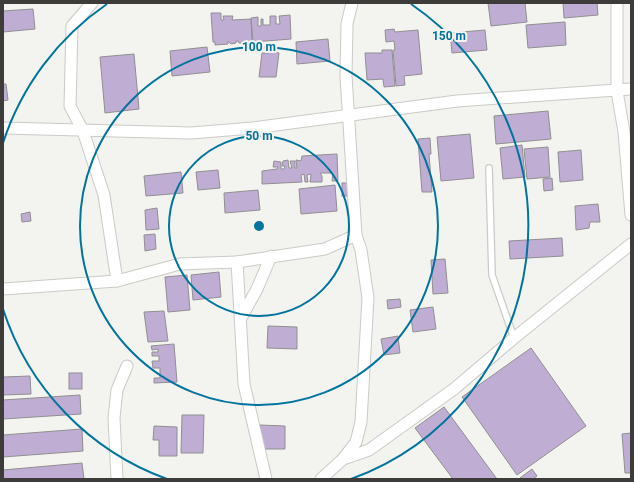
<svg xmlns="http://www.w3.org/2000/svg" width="634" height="482" font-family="Roboto,sans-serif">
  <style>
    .building { fill: #bfadd3; stroke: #918f92 }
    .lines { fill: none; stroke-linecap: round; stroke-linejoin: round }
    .service-casing { stroke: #cbcac7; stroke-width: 8 }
    .minor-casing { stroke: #cbcac7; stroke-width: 13 }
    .service { stroke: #fff; stroke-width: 5.5 }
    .minor { stroke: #fff; stroke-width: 11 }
    .ring { fill: none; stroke: #01749e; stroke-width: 2 }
    .centre { fill: #01749e; stroke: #f3f3ef; stroke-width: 2 }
    .ring-label { font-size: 12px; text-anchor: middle; font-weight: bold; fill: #01749e; stroke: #f3f3ef; stroke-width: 4; stroke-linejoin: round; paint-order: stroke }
  </style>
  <rect width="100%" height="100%" fill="#f3f3ef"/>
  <g class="building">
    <path d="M488,3h37l2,19 -36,4z"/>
    <path d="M563,3h34l1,12 -34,3z"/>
    <path d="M33,9l2,20 -32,3v-21z"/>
    <path d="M211,13h10v7h3l-1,-4h10l-1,4 19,-1 1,24h-13l-1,-2h-2v2l-5,1 -3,-3v3l-13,1v-3h-2z"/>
    <path d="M290,15l1,24 -38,3 -2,-24 7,-1v9h3v-7h2v6h7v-9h6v8h4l-1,-8z"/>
    <path d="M565,22l1,23 -38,3 -2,-23z"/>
    <path d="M394,29l1,3 23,-2 4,44 -18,2 1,9 -9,1 -3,-36h2l-1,-9 -8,1 -1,-12z"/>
    <path d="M485,30l2,20 -35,3 -2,-20z"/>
    <path d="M328,39l2,22 -33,3 -1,-22z"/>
    <path d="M207,47l3,25 -38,4 -2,-25z"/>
    <path d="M382,50h10l3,36 -11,1 -1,-8 -16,1 -2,-27h17z"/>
    <path d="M269,51l10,2 -3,24h-17l3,-24h7z"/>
    <path d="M134,54l5,55 -34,4 -5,-56z"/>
    <path d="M3,84h3l2,16 -5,1z"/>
    <path d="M548,111l3,28 -55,5 -2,-28z"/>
    <path d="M470,134l4,44 -33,3 -4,-44z"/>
    <path d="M430,138l1,16h-2l3,38h-10l-4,-53z"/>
    <path d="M522,145l3,32 -22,2 -3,-31z"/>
    <path d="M548,147l2,30 -23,2 -3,-30z"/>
    <path d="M581,150l2,30 -23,2 -2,-30z"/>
    <path d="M337,154l1,27h-6l1,-8h-13l2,3v6h-12l1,-8 -4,1 1,7h-3l-1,-8 -3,1 1,7 -40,2v-13l15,-2 1,-2h-5l1,-6 7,1v7h3l1,-3h-3l1,-5 5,-1 1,8h3l-2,-7h5v7h2l-1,-8 5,1 1,-5z"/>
    <path d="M218,170l2,18 -22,2 -2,-18z"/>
    <path d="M181,172l2,21 -37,3 -2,-20z"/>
    <path d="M552,178l1,12 -9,1 -1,-12z"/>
    <rect x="342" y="183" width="7" height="13"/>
    <path d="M335,185l2,26 -36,3 -2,-25z"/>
    <path d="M258,190l2,20 -35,3 -1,-20z"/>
    <path d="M598,204l2,18h-10l-1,6 -13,2 -1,-24z"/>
    <path d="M157,208l2,21 -13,1 -1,-20z"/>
    <path d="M30,212l1,9 -9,1 -1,-8z"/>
    <path d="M155,234l1,15 -11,2 -1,-16z"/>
    <path d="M562,238l1,18 -53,3 -1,-18z"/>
    <path d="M445,259l3,34 -15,1 -2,-34z"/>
    <path d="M219,272l2,25 -28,3 -2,-25z"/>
    <path d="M187,275l3,35 -22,2 -3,-35z"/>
    <path d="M400,299l1,8 -13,2 -1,-9z"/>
    <path d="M433,307l3,22 -23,3 -3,-22z"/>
    <path d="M164,311l4,30 -20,1 -4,-30z"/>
    <path d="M268,326l29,1v22l-30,-1z"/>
    <path d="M398,336l2,17 -16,2 -3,-16z"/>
    <path d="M174,344l3,38 -23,1v-5h6v-10h-7l-1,-7h7v-5h-7v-4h6v-3l-6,1 -1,-4z"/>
    <path d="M531,348l55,78 -69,49 -55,-78z"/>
    <rect x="69" y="373" width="13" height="16"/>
    <path d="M30,376l1,18 -28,1v-18z"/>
    <path d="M80,395l1,19 -78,5v-19z"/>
    <path d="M444,407l53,72h-44l-38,-51z"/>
    <path d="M182,415h22l-1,38h-22z"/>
    <path d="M260,425l25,1v23h-26z"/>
    <path d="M154,426l23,1v29h-18v-16h-6z"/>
    <path d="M82,429l1,22 -80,6v-22z"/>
    <path d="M631,433v40h-6l-3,-39z"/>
    <path d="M82,463l2,16h-81v-9z"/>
    <path d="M532,469l5,7 -4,3h-12l-1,-1z"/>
  </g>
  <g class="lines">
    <g class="service-casing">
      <path id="service" d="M489,168l3,107 22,63"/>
    </g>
    <g class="minor-casing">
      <g id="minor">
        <path d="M92,3l-20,23 -2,80 13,25 21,64 13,86"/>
        <path d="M617,3v88l7,41 7,83"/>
        <path d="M3,128l188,5 62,-5 204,-27 174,-12"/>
        <path d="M3,289l114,-8 63,-17 57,-2"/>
        <path d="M241,318l16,-29 14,-33"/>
        <path d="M343,459l26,-9 85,-61 60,-51 117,-94"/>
        <path d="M117,479l-3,-61 3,-28 10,-24"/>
        <path d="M266,479l-22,-95 -7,-122 88,-13 31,-14"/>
        <path d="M321,479l22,-20 13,-17 5,-20 7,-124 -7,-48 -5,-15 -10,-159 1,-52 5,-21"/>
      </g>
    </g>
    <use href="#service" class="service"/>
    <use href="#minor" class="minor"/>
  </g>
  <g class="ring">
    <circle cx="259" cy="226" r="90"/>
    <circle cx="259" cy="226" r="179"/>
    <path d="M167 479A269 269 0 0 1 3 309M3 143A269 269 0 0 1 107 4M411 4A269 269 0 0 1 351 479"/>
  </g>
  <circle cx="259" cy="226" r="6" class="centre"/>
  <g class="ring-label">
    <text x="449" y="40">150 m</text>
    <text x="259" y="51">100 m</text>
    <text x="259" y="140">50 m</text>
  </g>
  <rect width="634" height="482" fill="none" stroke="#3d3c3b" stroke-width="8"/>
</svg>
